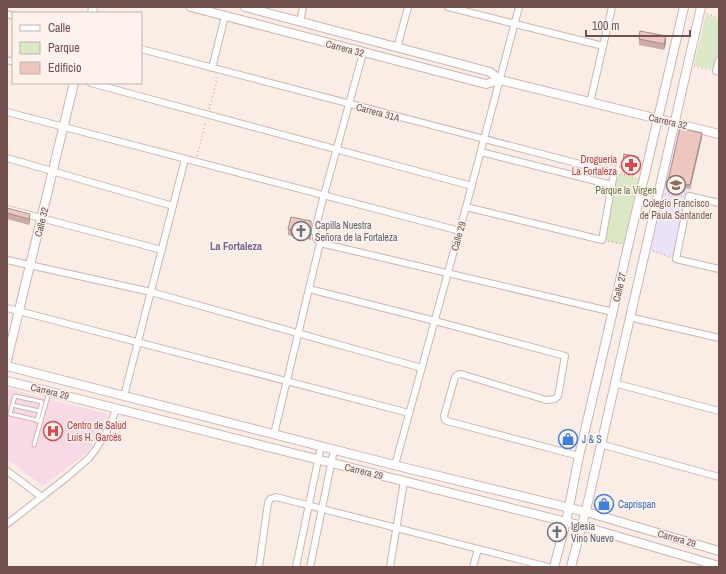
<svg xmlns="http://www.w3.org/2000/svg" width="726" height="574" font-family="'Archivo Narrow',sans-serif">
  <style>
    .education { fill: #eae3f7 }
    .medical { fill: #f7dae6 }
    .green { fill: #dce7c6 }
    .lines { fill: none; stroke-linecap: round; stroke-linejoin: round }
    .lane-casing { stroke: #cdb5b0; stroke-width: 5 }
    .street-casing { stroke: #cdb5b0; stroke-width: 8 }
    .secondary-casing { stroke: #d0b3ae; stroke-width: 10 }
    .path { stroke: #d2a9a4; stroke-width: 1.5; stroke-dasharray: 1 3; stroke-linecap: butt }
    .lane { stroke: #fff; stroke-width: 3 }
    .street { stroke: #fff; stroke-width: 6 }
    .secondary { stroke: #fff; stroke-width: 8 }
    .wall { fill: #ccaaa5 }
    .shaded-wall { fill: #a68b86 }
    .building { fill: #edc6c0; stroke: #a68b86 }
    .labels { text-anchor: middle; stroke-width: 3; stroke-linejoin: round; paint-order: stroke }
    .street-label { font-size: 10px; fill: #71504d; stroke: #fdf2ec }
    .health-label { font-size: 10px; fill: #be3a42; stroke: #fdf2ec; text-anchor: end }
    .park-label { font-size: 10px; fill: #627646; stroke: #fdf2ec }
    .education-label { font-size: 10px; fill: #785e54; stroke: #fdf2ec }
    .worship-label { font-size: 10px; fill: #5b616d; stroke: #fdf2ec; text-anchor: start }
    .shop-label { font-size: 10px; fill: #366cbe; stroke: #fdf2ec; text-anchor: start }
    .neighbourhood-label { font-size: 11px; font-weight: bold; fill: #75658d; stroke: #fdf2ec }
  </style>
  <rect width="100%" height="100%" fill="#faede6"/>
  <path class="education" d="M674,123l30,7 -28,129 -31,-10z"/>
  <path class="medical" d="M8,388l39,11 61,15 -20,38 -45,34 -36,-27z"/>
  <g class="green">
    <path d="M706,15l13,3v37l-4,15 -21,-5z"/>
    <path d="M614,173l30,6 -16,67 -26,-6z"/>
  </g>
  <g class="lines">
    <g class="lane-casing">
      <g id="lane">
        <path d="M12,405l27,6"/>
        <path d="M37,421l5,-19 -27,-6 -5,18 31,7"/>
        <path d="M34,445l15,-53"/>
      </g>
    </g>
    <g class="street-casing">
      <g id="street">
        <path d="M448,7l155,39"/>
        <path d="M7,14l6,2"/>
        <path d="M300,22l3,-15"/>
        <path d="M397,48l11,-41"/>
        <path d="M141,49l473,124 -12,67 -136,-33"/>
        <path d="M363,53l-39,142 -9,35 1,8 4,5 293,69"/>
        <path d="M7,60l6,2"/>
        <path d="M719,60l-3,11 3,1"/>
        <path d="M212,68l13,-52"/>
        <path d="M91,83l381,103"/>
        <path d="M590,103l22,-96"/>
        <path d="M7,112l453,119"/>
        <path d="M481,152l131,33"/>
        <path d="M7,158l166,48"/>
        <path d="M719,203l-30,-7 -13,63 43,10"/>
        <path d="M7,209l155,41"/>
        <path d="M7,260l144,32 271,76"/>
        <path d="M309,289l126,32 130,35 -7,40 -3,3 -9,1 -85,-26 -4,1 -2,2 -11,39 1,4 2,1 132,35"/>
        <path d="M7,308l402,105"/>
        <path d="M629,317l90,21"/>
        <path d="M614,383l105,28"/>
        <path d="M124,396l61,-237"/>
        <path d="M274,434l46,-191"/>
        <path d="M600,444l119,33"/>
        <path d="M395,465l71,-258 53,-200"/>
        <path d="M7,471l35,26"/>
        <path d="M7,524l59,-46 23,-20 7,-9 11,-18 10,-23"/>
        <path d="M259,567l9,-64 2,-4 6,-2 272,70"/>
        <path d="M296,567l25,-121"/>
        <path d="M310,567l24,-117"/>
        <path d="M390,567l14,-86"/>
        <path d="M473,567l5,-18"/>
      </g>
    </g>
    <g class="secondary-casing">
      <g id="secondary">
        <path d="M191,7l295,77 14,-4"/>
        <path d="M245,7l245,65 10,8 219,54"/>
        <path d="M92,13l1,-6"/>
        <path d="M7,360l67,-277"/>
        <path d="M7,366l399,102 184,45 129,38"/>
        <path d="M7,381l575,145 137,40"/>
        <path d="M554,567l12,-45 13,-66 105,-449"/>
        <path d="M571,567l16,-61 114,-499"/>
      </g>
    </g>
    <g class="path">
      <path d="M707,14l12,3"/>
      <path d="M694,66l16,4"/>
      <path d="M209,109l9,-33"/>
      <path d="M197,156l9,-35"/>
      <path d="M592,160l28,7 -1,3"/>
      <path d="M620,174l16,3"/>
      <path d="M618,189l15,4"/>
      <path d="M665,194l18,2"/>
      <path d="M608,241l14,3"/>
      <path d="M653,251l17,6"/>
    </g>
    <use href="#lane" class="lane"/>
    <use href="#street" class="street"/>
    <use href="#secondary" class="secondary"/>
  </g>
  <g class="wall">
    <path d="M639,39l27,3 -2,8 -25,-5z"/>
    <path d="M702,137l-12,52 -22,-5v-3z"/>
    <path d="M623,162l15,1 -1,8 -14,-3z"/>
    <path d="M7,208l23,12 -1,5 -22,-6z"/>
    <path d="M311,221v19l-23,-5v-6z"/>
  </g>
  <g class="shaded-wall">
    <path d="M666,36v6l-2,8v-6z"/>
    <path d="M702,133v4l-12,52v-4z"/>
    <path d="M638,157v6l-1,8v-6z"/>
    <path d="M30,214v6l-1,5v-6z"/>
  </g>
  <g class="building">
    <path d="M640,31l26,5 -2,8 -25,-5z"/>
    <path d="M680,128l22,5 -12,52 -22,-4z"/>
    <path d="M624,154l14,3 -1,8 -14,-3z"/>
    <path d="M7,208l23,6 -1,5 -22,-6z"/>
    <path d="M291,217l20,4v14l-23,-6z"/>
  </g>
  <defs>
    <g id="pharmacy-ring" transform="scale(1)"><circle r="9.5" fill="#fdf2ec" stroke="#e0444e" stroke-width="1.5"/><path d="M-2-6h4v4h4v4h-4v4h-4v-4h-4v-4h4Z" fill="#e0444e"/></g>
    <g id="school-ring" transform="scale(1)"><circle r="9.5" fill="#fdf2ec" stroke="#8d6e63" stroke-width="1.5"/><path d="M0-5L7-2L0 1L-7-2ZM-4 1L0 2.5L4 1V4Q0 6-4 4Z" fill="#8d6e63"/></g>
    <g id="church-ring" transform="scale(1)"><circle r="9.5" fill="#fdf2ec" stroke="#6b7280" stroke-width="1.5"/><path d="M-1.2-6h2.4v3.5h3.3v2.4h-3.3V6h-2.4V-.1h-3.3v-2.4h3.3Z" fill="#6b7280"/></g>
    <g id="hospital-ring" transform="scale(1)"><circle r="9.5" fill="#fdf2ec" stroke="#e0444e" stroke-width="1.5"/><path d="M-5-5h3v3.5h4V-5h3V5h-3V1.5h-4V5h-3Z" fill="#e0444e"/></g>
    <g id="shop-ring" transform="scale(1)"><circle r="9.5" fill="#fdf2ec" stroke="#3f7fe0" stroke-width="1.5"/><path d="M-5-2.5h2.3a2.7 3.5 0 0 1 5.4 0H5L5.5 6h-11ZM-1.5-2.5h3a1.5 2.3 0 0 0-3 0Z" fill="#3f7fe0"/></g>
  </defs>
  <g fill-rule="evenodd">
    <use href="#pharmacy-ring" x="631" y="165"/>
    <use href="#school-ring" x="676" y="185"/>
    <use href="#church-ring" x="301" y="231"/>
    <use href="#hospital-ring" x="53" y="431"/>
    <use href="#shop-ring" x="568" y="439"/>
    <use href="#shop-ring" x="604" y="504"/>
    <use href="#church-ring" x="557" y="532"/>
  </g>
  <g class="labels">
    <g class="street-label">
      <text transform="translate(345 48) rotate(15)" y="4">Carrera 32</text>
      <text transform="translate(378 112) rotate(15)" y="4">Carrera 31A</text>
      <text transform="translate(668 121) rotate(13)" y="4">Carrera 32</text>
      <text transform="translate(41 222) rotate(-76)" y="4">Calle 32</text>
      <text transform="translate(458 236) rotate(-74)" y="4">Calle 29</text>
      <text transform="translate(619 287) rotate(-77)" y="4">Calle 27</text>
      <text transform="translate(50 391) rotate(14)" y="4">Carrera 29</text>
      <text transform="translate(364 471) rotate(14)" y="4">Carrera 29</text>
      <text transform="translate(677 538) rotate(16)" y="4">Carrera 29</text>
    </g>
    <g class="health-label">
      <text x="617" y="163">Droguería<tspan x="617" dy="12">La Fortaleza</tspan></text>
      <text x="67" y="429" text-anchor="start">Centro de Salud<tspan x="67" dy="12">Luis H. Garcés</tspan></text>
    </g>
    <g class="park-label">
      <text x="626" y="194">Parque la Virgen</text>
    </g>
    <g class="education-label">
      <text x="676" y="207">Colegio Francisco<tspan x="676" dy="12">de Paula Santander</tspan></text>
    </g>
    <g class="worship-label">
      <text x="315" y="229">Capilla Nuestra<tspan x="315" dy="12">Señora de la Fortaleza</tspan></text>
      <text x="571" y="530">Iglesia<tspan x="571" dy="12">Vino Nuevo</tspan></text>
    </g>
    <g class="shop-label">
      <text x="582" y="443">J &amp; S</text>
      <text x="618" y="508">Caprispan</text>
    </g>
    <g class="neighbourhood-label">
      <text x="236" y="250">La Fortaleza</text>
    </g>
  </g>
  <rect width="726" height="574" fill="none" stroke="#71504d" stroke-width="16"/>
  <rect x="12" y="12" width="130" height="72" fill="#fdf2ec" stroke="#c5b1ac"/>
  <rect x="20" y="25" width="20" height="6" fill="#ffffff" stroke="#c5b1ac"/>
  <text x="48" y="32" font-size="12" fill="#71504d">Calle</text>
  <rect x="20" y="42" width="20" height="12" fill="#dce7c6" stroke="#c5b1ac"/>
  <text x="48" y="52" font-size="12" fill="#71504d">Parque</text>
  <rect x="20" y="62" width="20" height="12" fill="#edc6c0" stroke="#c5b1ac"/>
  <text x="48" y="72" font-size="12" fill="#71504d">Edificio</text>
  <path d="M586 30v6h104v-6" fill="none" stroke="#71504d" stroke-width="2"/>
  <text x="592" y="30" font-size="12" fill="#71504d" stroke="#fdf2ec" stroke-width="3" paint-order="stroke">100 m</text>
</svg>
